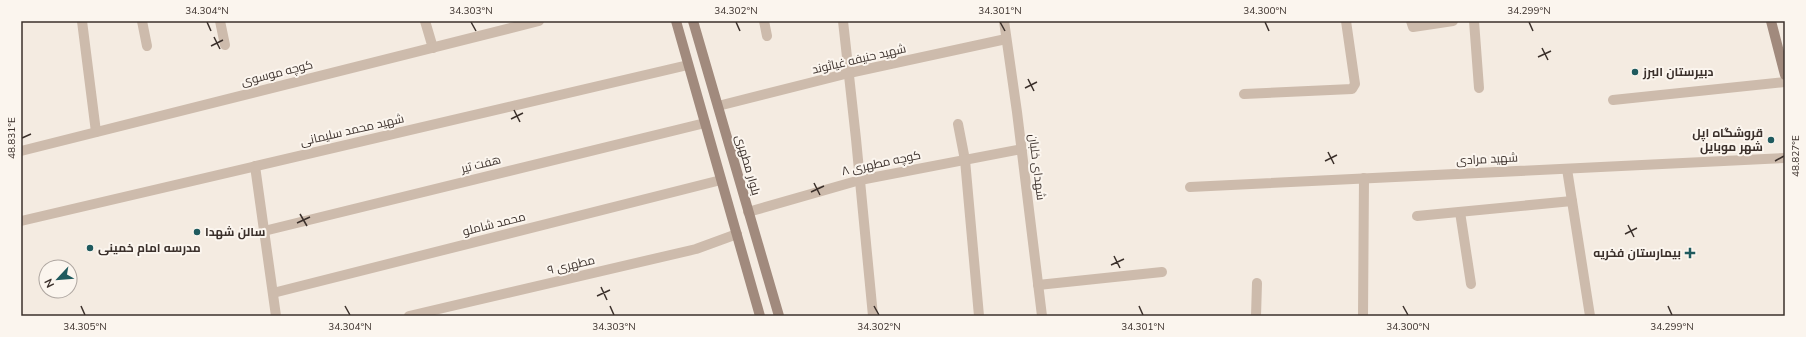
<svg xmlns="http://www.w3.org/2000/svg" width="1806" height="337" font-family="'Nunito Sans',Cairo,sans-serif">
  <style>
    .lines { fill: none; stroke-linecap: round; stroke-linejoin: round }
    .minor { stroke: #cdbbac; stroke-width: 10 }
    .tertiary { stroke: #cdbbac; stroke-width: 10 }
    .secondary { stroke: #a18a7d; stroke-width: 10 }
    .ticks { fill: none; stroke: #3b302b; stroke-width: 1.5 }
    .poi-dot { fill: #1f5a5e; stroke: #fbf5ee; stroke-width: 1.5 }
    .labels { text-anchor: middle; stroke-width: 4; stroke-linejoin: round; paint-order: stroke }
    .street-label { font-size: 12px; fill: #3b302b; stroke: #fbf5ee }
    .poi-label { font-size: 12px; font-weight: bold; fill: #3b302b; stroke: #fbf5ee; text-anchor: start }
    .neatline { fill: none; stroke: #3b302b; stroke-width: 1.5 }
    .ticks-label { font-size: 10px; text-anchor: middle; fill: #3b302b }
  </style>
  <rect width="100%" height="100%" fill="#f4ebe1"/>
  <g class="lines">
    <g class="minor">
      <path d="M82,21l14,111"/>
      <path d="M142,21l5,25"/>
      <path d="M220,21l5,24"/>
      <path d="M425,21l8,27"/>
      <path d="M764,21l3,15"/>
      <path d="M843,21l13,118 17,177"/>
      <path d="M1411,21l2,6 40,-6"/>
      <path d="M1474,21l5,67"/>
      <path d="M1244,94l108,-5 3,-5 -9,-63"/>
      <path d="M1613,100l172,-18"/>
      <path d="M718,106l131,-33 157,-34"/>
      <path d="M958,124l7,36 14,156"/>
      <path d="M21,151l518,-130"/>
      <path d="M255,166l21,150"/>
      <path d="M1567,169l23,147"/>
      <path d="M1190,187l595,-29"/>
      <path d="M748,212l112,-32 162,-31"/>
      <path d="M1460,212l11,72"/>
      <path d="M1417,216l155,-15"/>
      <path d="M21,221l667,-156"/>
      <path d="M264,231l441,-108"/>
      <path d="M1038,285l124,-13"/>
      <path d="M273,293l448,-113"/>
      <path d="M409,316l287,-67 41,-15"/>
      <path d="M1256,316l1,-33"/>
      <path d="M1363,316l1,-138"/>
    </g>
    <path class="tertiary" d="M1004,21l13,91 25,204"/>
    <g class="secondary">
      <path d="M676,21l84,295"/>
      <path d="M693,21l86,295"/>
      <path d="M1771,21l14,54"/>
    </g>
  </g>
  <path class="ticks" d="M207,22l4,9M471,22l5,9M736,22l4,9M1000,22l5,9M1265,22l4,9M1529,22l4,9M214,37l6,12M211,46l12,-6M1542,48l6,12M1538,57l13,-6M1028,79l6,12M1025,88l12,-6M514,110l6,12M511,119l12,-6M22,138l9,-4M1328,152l6,12M1325,161l12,-6M1775,161l9,-5M814,183l6,12M811,192l13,-6M300,214l7,12M297,223l13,-6M1628,225l6,12M1625,234l12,-6M1114,256l6,12M1111,265l13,-6M601,287l6,13M597,296l13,-6M81,306l4,9M345,306l5,9M610,306l4,9M874,306l5,9M1139,306l4,9M1403,306l5,9M1668,306l4,9"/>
  <g class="poi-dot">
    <circle cx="1635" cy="72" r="4"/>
    <circle cx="1771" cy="140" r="4"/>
    <circle cx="197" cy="232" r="4"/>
    <circle cx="90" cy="248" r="4"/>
    <path d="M1688 247h4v4h4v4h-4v4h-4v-4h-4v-4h4z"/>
  </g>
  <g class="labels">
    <g class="street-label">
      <text transform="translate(859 59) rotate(-13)" y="4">شهید حنیفه غیاثوند</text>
      <text transform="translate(277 73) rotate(-14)" y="4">کوچه موسوی</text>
      <text transform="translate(352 130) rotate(-13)" y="4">شهید محمد سلیمانی</text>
      <text transform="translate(1487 159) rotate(-3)" y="4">شهید مرادی</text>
      <text transform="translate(881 163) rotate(-12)" y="4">کوچه مطهری ۸</text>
      <text transform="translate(481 164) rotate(-14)" y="4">هفت تیر</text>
      <text transform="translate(748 165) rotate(74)" y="4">بلوار مطهری</text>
      <text transform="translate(1037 167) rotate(83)" y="4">شهدای خلبان</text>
      <text transform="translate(494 224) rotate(-14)" y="4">محمد شاملو</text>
      <text transform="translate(571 265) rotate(-13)" y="4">مطهری ۹</text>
    </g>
    <g class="poi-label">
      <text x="1643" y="76">دبیرستان البرز</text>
      <text x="1763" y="137" text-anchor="end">قروشگاه اپل<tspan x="1763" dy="14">شهر موبایل</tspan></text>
      <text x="205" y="236">سالن شهدا</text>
      <text x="98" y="252">مدرسه امام خمینی</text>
      <text x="1681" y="257" text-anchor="end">بیمارستان فخریه</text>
    </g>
  </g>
  <rect width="1806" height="337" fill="none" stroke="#fbf5ee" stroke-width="44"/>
  <g transform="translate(58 279) rotate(244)"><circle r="19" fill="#fbf5ee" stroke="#aea6a0"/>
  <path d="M0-3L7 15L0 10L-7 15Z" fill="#1f5a5e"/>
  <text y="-6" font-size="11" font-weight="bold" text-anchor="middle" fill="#3b302b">N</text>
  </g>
  <rect x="22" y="22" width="1762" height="293" class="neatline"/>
  <g class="ticks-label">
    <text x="207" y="14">34.304°N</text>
    <text x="471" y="14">34.303°N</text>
    <text x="736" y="14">34.302°N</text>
    <text x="1000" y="14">34.301°N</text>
    <text x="1265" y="14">34.300°N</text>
    <text x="1529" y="14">34.299°N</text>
    <text transform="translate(11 138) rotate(-90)" y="4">48.831°E</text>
    <text transform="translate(1795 156) rotate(-90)" y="4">48.827°E</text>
    <text x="85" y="330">34.305°N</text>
    <text x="350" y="330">34.304°N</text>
    <text x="614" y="330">34.303°N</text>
    <text x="879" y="330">34.302°N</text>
    <text x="1143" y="330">34.301°N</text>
    <text x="1408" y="330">34.300°N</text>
    <text x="1672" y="330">34.299°N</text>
  </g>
</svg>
